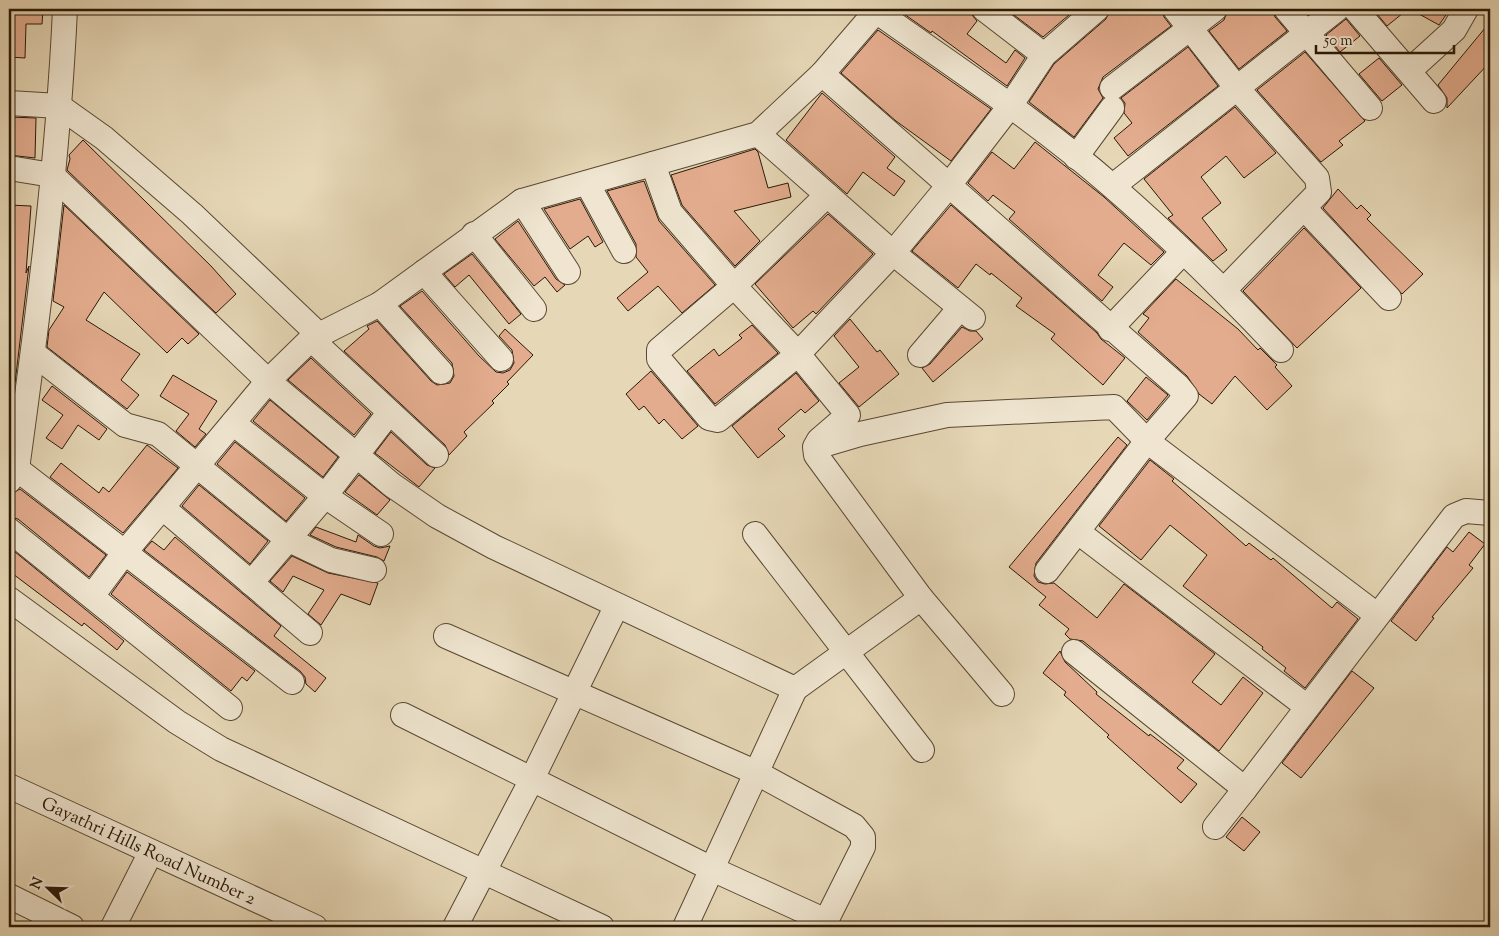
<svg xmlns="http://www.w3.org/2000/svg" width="1499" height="936" font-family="'Sorts Mill Goudy',serif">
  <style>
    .building { fill: #e3ac8e; stroke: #2a1806 }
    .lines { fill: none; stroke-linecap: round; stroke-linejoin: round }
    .minor-casing { stroke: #594832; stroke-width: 26 }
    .minor { stroke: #efe5d0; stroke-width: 24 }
    .labels { text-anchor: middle; stroke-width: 5; stroke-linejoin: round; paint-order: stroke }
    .street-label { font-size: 18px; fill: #2a1806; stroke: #efe5d0 }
  </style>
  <rect width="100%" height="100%" fill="#e6d7b6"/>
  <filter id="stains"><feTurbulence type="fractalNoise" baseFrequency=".004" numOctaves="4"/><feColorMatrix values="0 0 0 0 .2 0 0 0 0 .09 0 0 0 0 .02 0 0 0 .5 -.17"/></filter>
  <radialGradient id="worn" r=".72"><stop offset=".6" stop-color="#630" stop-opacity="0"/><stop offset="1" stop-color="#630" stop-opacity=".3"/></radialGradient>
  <g class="building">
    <path d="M9,9l34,1 -1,14h-16l-1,34 -16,-1z"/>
    <path d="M897,9h73l2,6 5,6 -10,13 39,29 9,-13 10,8 -18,28 -75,-55 -1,2z"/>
    <path d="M1006,9h70l-33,28z"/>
    <path d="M1110,9h52l2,8 7,9 -68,51 -5,12 5,9 -29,39 -45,-35 25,-38 52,-45z"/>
    <path d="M1228,9h45l2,8 12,14 -48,38 -30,-38 15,-11z"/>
    <path d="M1373,9h35l-21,17z"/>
    <path d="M1410,9h40l-11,16z"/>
    <path d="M1346,19l14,17 -20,16 -14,-17z"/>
    <path d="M1490,22v40l-43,46v-10l-9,-13z"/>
    <path d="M878,30l113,79 -40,52 -55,-40 -55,-48z"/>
    <path d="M1188,47l30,39 -90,70 -14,-18 18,-15 -8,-10 1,-10 -4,-5z"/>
    <path d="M1305,52l60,69 -26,20 4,4 -22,17 -64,-72z"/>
    <path d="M1379,58l23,27 -20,16 -23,-27z"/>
    <path d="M822,93l73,64 -8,11 18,13 -11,15 -31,-24 -16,22 -61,-54z"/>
    <path d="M1235,107l41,46 -32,25 -18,-22 -25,21 20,26 -19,15 25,32 -14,11 -45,-43 5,-3 -29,-36z"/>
    <path d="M9,117l27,1 -1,40 -26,-3z"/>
    <path d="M83,140l128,126 25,28 -20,19 -149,-143 3,-11 -1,-4z"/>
    <path d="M1035,142l69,55 60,55 -13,13 -27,-22 -26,32 15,12 -11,14 -93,-82 6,-7 -22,-17 -5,6 -20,-18 24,-31 22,17z"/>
    <path d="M755,149l3,3 10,36 20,-5 3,14 -57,14 26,30 -25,25 -53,-61 -11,-30z"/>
    <path d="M644,181l15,40 56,64 -33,28 -24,-27 -30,25 -11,-13 31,-26 -12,-15v-13l-29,-53z"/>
    <path d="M1338,189l19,20 4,-4 10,10 -4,4 56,55 -21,20 -79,-86z"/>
    <path d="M580,199l23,43 -8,5 -7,-11 -18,13 -26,-40z"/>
    <path d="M9,205l22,1 -5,67 3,-7 -14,117h-6z"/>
    <path d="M64,205l135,129 -11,10 -6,-6 -15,15 -63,-61 -18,28 54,34 -19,26 18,15 -12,14 -80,-62 2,-17 15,-23 -11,-6z"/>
    <path d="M951,205l146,128 4,6 24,19 -22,27 -52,-46 4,-5 -39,-28 6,-8 -31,-25 -1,2 -14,-11 -18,24 -46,-37z"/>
    <path d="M828,214l45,40 -57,60 -3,-3 -20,17 -38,-44z"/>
    <path d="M518,221l38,58 9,6 -8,7 -12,-15 -11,9 -39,-47z"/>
    <path d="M1304,228l57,60 -64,60 -54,-57z"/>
    <path d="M472,254l49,60 -12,10 -40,-49 -14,12 -11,-13z"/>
    <path d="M1176,279l62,50 20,21 2,-2 17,17 -2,2 17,19 -25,24 -32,-34 -23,28 -13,-10 -12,-18 -49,-44 11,-14 -6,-4z"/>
    <path d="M422,291l57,65 17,16 7,1 7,-3 4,-7 -2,-13 -13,-14 6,-7 28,26 -26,27 2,2 -17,17 2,2 -30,29 3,4 -18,19 -4,-10 -101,-94 25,-22 -2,-3 10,-5 54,60 6,4 13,-2 4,-7 -2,-13 -52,-57z"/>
    <path d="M850,319l27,33 3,-2 19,24 -40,33 -20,-24 20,-16 -25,-31z"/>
    <path d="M752,325l26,28 -63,51 -28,-33 27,-22 5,7 23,-18 -3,-3z"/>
    <path d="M962,327l8,4h6l7,8 -50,43 -11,-14 8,-4z"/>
    <path d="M311,358l60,56 -17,21 -66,-55z"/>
    <path d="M651,371l47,55 -16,13 -18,-20 -5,5 -15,-18 -5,4 -13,-16z"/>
    <path d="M796,373l23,28 -14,12 -4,-4 -23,20 7,7 -27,22 -26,-32z"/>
    <path d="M173,375l44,26 -18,28 7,5 -11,13 -19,-16 13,-17 -29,-18z"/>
    <path d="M1146,377l22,18 -21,25 -20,-19z"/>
    <path d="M52,386l55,43 -8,11 -21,-15 -16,24 -16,-11 17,-23 -21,-15z"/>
    <path d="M270,400l68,57 -15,20 -70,-56z"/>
    <path d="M391,432l36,33 8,3 -16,19 -44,-34z"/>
    <path d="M1118,437l9,8 -91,118 -2,13 4,6 7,2 9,-1 43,35 27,-34 91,70 -23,28 29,23 22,-28 20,16 -44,58 -136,-110 -13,-2 -5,-5 4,-5 -30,-24 7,-8 -37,-30z"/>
    <path d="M235,442l70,56 -19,23 -69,-57z"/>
    <path d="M147,445l31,23 -55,65 -73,-56 11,-14 38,30 4,-6 6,5z"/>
    <path d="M1150,460l24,19 -2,2 74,65 3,-3 22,17 2,-2 59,50 5,-6 21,17 -53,69 -21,-17 2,-3 -24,-19 1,-2 -80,-61 24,-31 -37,-30 -29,35 -42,-34z"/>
    <path d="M359,475l31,25 -13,15 -32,-23z"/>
    <path d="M199,485l69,56 -18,23 -68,-58z"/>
    <path d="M20,489l86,66 -17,22 -71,-58 -9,-2v-22z"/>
    <path d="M316,527l40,15 2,-7 16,11 6,2 10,-2 -6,15 -7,-4 -41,-10 -26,-12z"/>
    <path d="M1469,532l16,12 -16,21 4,3 -41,49 2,1 -18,23 -25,-20 56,-74 6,5z"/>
    <path d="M175,537l106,89 -7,10 52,42 -11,14 -9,-8 -1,-7 -5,-6 -156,-121 8,-9 12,9z"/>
    <path d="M9,547l115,94 -7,9 -33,-27 -2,3 -73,-55z"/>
    <path d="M292,556l36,17 50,10 -8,22 -29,-11 -20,31 -13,-11 16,-24 -31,-14 -10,16 -13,-11z"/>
    <path d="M127,572l128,99 -8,10 -5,-4 -11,14 -120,-97z"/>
    <path d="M1060,651l5,11 32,30 -1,2 53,42 1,-2 34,26 -7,8 20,16 -16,19 -74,-66 2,-2 -45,-40 2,-3 -23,-19z"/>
    <path d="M1352,671l22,17 -73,90 -19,-15z"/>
    <path d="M1242,817l18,15 -16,19 -18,-14z"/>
  </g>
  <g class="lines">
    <g class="minor-casing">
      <g id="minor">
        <path d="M984,9l60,46"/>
        <path d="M1175,9l61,78 81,91 2,14 -95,98"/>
        <path d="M1286,9l84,99"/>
        <path d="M1355,9l79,92"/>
        <path d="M876,11c80,57 163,111 237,176 59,51 115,107 168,163"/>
        <path d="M1409,71l45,-41 12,-21"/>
        <path d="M822,74l356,312 8,10 -39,45 -100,130"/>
        <path d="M1112,88l103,-79"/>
        <path d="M9,103l50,3 45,32 88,76 127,121"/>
        <path d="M758,134l135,119 80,65"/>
        <path d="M1076,157l36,-49"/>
        <path d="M653,164l17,48 64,74 64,68 50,61 -29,25 -4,7 1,8 105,143 81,96"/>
        <path d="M9,168l43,7 216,206 124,104 45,31 57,31 301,142 -110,238"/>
        <path d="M587,183l37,68"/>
        <path d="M1113,186l224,-177"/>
        <path d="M827,195l-93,91 -75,64v9l50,59 9,2 80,-66 95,-101 57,-69 60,-78 34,-51 53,-46"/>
        <path d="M522,201l46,71"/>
        <path d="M1304,208l85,90"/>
        <path d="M474,234l60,75"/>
        <path d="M424,272l77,87"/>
        <path d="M380,304l61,68"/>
        <path d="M1110,329l73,-77"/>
        <path d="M311,339l125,116"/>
        <path d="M33,353l92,72 33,9 129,105 44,21 43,10"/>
        <path d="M920,355l40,-47"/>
        <path d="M233,423l92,73 56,38"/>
        <path d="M816,447l44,-13 87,-19 167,-8 33,34 230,174"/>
        <path d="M17,469l275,213"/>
        <path d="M9,481l8,-12c21,-152 41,-306 48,-460"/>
        <path d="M163,508l147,125"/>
        <path d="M9,530l221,178"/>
        <path d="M1078,532l228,174"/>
        <path d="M755,534l167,216"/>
        <path d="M251,583l74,-87 64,-83"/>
        <path d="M92,596l33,-44 143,-171 43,-42 69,-35 142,-103 236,-67 64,-60 56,-65"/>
        <path d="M9,599l168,123 44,27 381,178"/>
        <path d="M446,636l311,137 97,53 9,11v10l-40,80"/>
        <path d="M1074,652l171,137 209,-273 12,-5 24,2"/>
        <path d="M795,689l126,-91"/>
        <path d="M403,715l309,154 114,52"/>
        <path id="s1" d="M9,786l306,141"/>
        <path d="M1215,827l30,-38"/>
        <path d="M9,896l63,31"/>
        <path d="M113,927l38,-75"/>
        <path d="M455,927l77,-148 84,-172"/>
      </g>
    </g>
    <use href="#minor" class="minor"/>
  </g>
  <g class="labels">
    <g class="street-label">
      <text dy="6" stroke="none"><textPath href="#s1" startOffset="154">Gayathri Hills Road Number 2</textPath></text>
    </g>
  </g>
  <rect width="1499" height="936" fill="none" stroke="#e6d7b6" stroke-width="30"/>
  <rect x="10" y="10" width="1479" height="916" fill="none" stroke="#2a1806" stroke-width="2.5"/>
  <rect x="15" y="15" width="1469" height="906" fill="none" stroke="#2a1806"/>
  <g transform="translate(48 888) rotate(293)" stroke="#efe5d0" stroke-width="4" paint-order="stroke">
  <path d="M0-4L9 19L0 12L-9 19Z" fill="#2a1806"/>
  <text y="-8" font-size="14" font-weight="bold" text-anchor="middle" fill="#2a1806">N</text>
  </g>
  <path d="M1316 45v8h138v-8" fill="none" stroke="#2a1806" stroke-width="2.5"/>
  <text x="1324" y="45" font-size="15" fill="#2a1806" stroke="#efe5d0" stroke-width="4" paint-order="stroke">50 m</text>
  <rect width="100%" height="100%" filter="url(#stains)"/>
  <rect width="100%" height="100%" fill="url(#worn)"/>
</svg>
